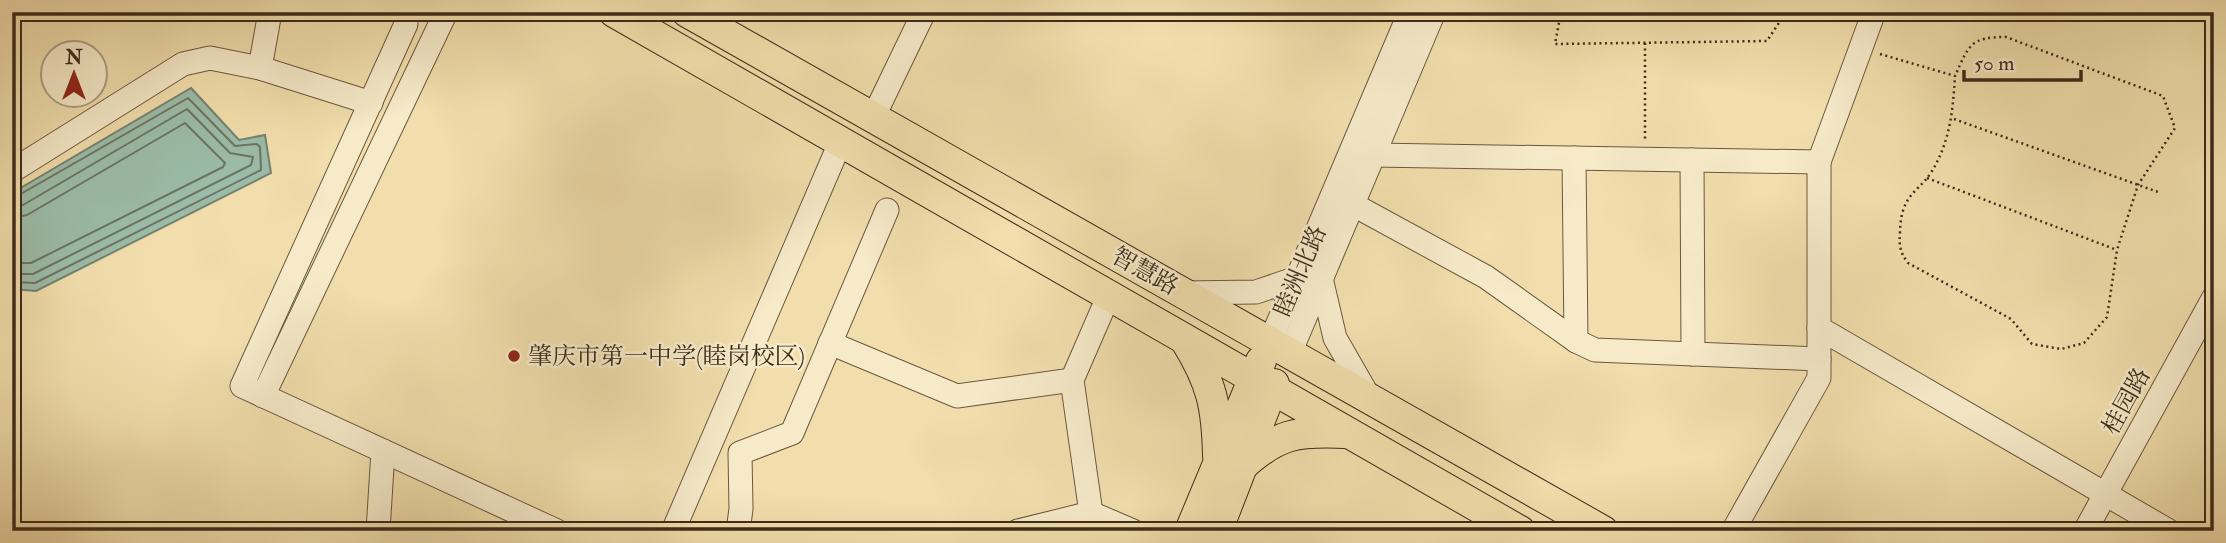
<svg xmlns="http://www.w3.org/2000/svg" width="2226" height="543" font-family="'IM FELL Double Pica','Noto Serif SC',serif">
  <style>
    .water { fill: #9bbca8; stroke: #758270; stroke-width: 2 }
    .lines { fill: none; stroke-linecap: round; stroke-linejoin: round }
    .shore { stroke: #6c7462; stroke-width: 2 }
    .minor-casing { stroke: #6a583f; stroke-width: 25 }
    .major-casing { stroke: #3d2b1b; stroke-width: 32 }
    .path { stroke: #3d2b1b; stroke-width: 2.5; stroke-dasharray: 2 3.5; stroke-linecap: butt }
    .minor { stroke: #f6eac9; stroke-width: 23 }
    .major { stroke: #f1deac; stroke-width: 30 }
    .poi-dot { fill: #8f2418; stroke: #f6eac9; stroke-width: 2.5 }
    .labels { text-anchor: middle; stroke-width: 5; stroke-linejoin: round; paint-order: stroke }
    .street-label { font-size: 24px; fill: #3d2b1b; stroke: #f6eac9 }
    .poi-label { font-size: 24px; fill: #3d2b1b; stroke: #f6eac9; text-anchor: start }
  </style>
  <rect width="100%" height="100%" fill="#f1deac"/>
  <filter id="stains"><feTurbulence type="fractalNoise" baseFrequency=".00286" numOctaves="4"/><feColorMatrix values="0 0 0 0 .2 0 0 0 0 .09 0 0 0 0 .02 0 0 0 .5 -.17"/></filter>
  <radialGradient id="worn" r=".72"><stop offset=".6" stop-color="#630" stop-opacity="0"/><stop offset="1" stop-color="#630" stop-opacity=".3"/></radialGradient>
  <path class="water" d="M191,88l48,52 26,-5 6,38 -235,118 -24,-2v-96z"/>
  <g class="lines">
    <g class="shore">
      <path d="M12,199l176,-101 47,48 22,-2 3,3 1,23 -226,113 -23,-1"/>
      <path d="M12,207l11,-2 164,-96 43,44 23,4 -2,8 -218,109h-21"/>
      <path d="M12,218l15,-3 158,-92 40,40 -2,4 -192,96h-19"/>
    </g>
    <g class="minor-casing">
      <g id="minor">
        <path d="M405,12l1,12 -164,362 315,145"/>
        <path d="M260,68l10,-56"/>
        <path d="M873,118l51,-106"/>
        <path d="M1373,155l446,7"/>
        <path d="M1574,158l2,183"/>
        <path d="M1692,160l1,194"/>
        <path d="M12,171l171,-107 27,-6 50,10 111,35"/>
        <path d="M1352,204l134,73 90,64 19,9 224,9"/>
        <path d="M1321,278l14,60 35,61"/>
        <path d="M1183,293l73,-1 41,-14"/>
        <path d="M1819,328l350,203"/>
        <path d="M1270,342l140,-330"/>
        <path d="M830,343l127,53 115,-16 19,133"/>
        <path d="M1290,353l144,-341"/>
        <path d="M1072,380l36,-83"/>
        <path d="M263,396l183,-384"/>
        <path d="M378,531l5,-80"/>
        <path d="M673,531l167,-388"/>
        <path d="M738,531l3,-22 -1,-56 52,-20 95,-223"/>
        <path d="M1018,531l73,-18 42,18"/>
        <path d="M1733,531l86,-153v-216l55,-150"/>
        <path d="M2085,531l129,-234"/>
      </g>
    </g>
    <g class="major-casing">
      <g id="major">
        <path d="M614,12l906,519"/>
        <path d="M687,12l916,519"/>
        <path d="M1186,341c26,42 31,66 32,115"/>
        <path d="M1241,467c37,-34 56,-36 104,-34"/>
        <path d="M1190,531l71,-170"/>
        <path d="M1217,531l57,-147"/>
      </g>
    </g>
    <g class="path">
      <path d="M1561,12l-6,32 212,-3 19,-29"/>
      <path d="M1645,43v98"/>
      <path d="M1880,54l75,22c-2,31 -4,58 -18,86 -15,32 -36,27 -37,70 -1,14 0,20 8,31l103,56 21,25 29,5 23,-6 23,-26 10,-67 21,-65 37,-57 -12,-32 -157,-59c-36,0 -37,8 -51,39"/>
      <path d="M1954,119l204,73"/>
      <path d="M1927,178l190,72"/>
    </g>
    <use href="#minor" class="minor"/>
    <use href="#major" class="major"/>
  </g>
  <circle class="poi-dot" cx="514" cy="356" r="7"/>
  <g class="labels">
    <g class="street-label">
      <text transform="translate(1145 271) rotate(29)" y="8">智慧路</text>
      <text transform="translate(1300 271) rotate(-67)" y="8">睦洲北路</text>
      <text transform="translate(2126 401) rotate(-61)" y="8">桂园路</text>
    </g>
    <g class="poi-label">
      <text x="528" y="364">肇庆市第一中学(睦岗校区)</text>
    </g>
  </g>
  <rect width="2226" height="543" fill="none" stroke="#f1deac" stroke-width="42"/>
  <rect x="14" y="14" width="2198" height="515" fill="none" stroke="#3d2b1b" stroke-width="3.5"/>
  <rect x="21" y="21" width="2184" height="501" fill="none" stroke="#3d2b1b" stroke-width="2"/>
  <g transform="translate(74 74)"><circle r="33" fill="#f6eac9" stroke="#ac9e83" stroke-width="2"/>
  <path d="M0-5L12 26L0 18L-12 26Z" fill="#8f2418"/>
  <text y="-10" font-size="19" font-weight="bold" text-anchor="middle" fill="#3d2b1b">N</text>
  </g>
  <path d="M1964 70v10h117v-10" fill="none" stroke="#3d2b1b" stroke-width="3.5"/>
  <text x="1974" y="70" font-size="21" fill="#3d2b1b" stroke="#f6eac9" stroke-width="5" paint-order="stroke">50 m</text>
  <rect width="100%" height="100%" filter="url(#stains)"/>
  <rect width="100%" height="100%" fill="url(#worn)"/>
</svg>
